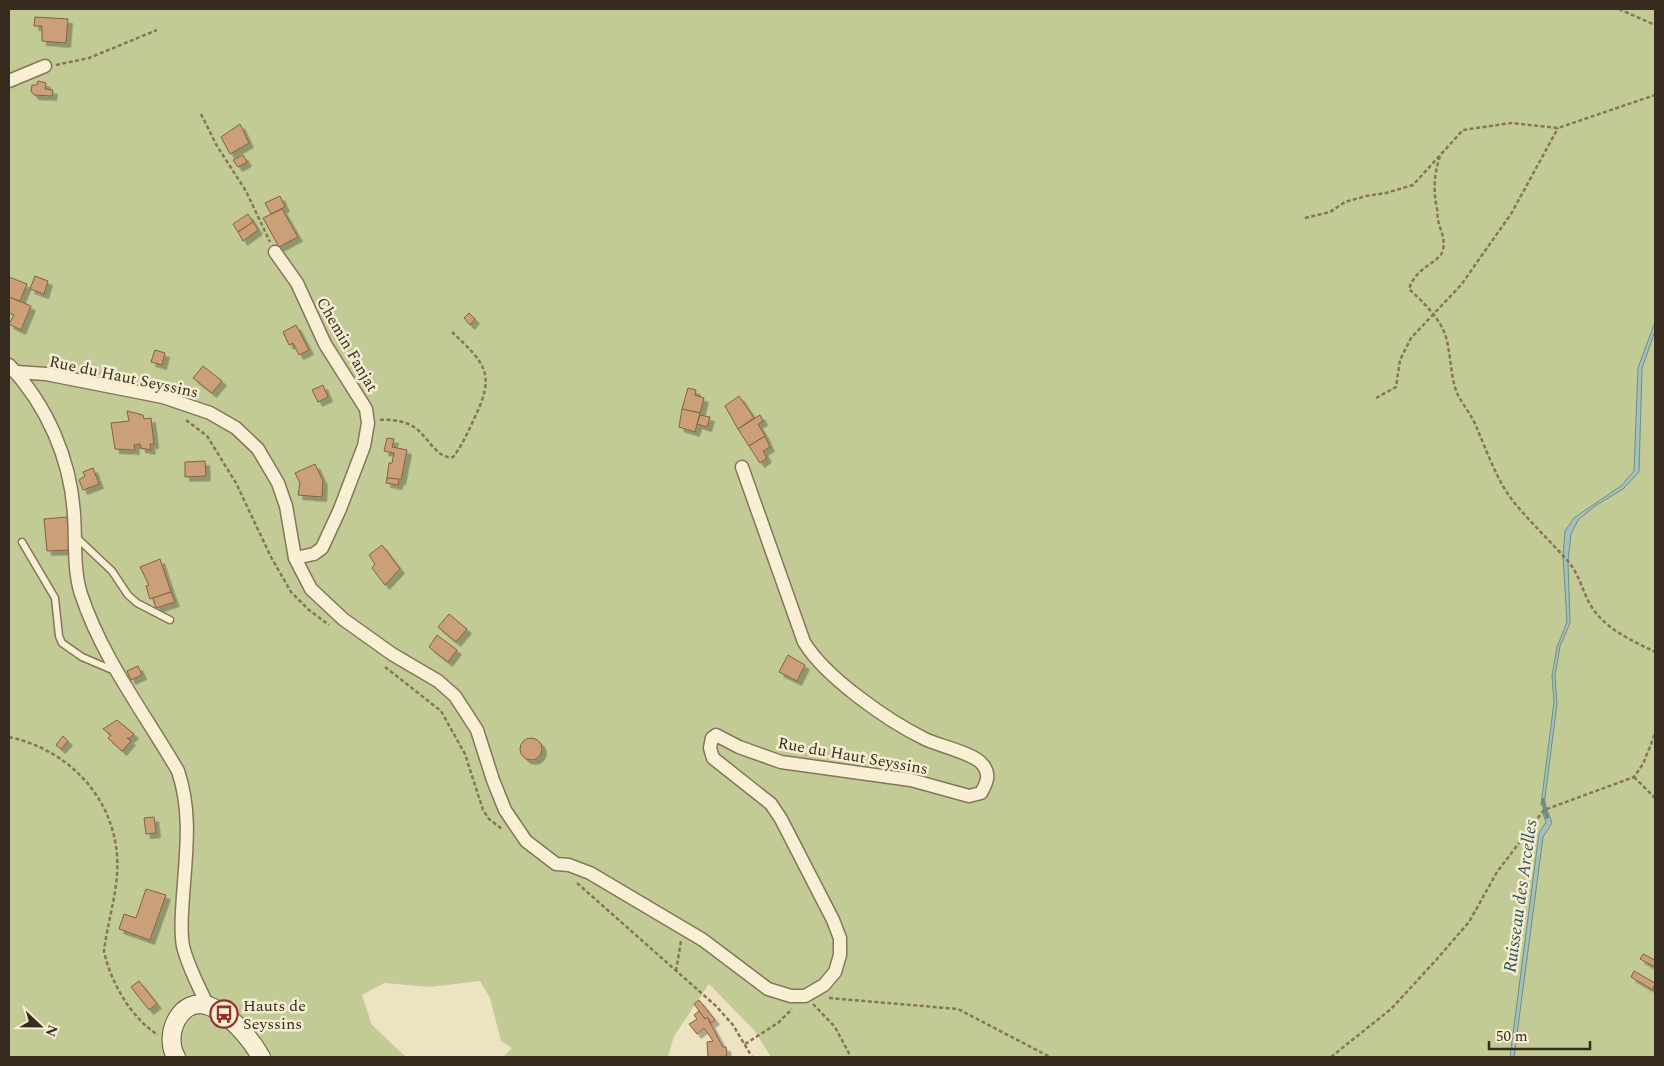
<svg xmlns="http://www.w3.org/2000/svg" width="1664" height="1066" font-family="Spectral,serif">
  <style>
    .green { fill: #c2cb96 }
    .water { fill: #a4c0b9; stroke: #6c8d87 }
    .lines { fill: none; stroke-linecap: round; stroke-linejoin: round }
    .stream { stroke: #6c8d87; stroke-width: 4 }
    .building { fill: #cb9f78; stroke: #855f40; filter: url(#shadow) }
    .lane-casing { stroke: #877459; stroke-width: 9 }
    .street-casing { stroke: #877459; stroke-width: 15 }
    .secondary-casing { stroke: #68553d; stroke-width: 20 }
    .path { stroke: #877459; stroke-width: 2.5; stroke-dasharray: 4 2.5; stroke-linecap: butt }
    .lane { stroke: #f8efd5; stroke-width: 6 }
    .street { stroke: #f8efd5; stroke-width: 12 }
    .secondary { stroke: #f8efd5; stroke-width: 18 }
    .labels { text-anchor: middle; stroke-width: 5; stroke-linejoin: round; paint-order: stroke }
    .street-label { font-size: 16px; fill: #372b1d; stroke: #f5ecd1 }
    .poi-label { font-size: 16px; fill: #372b1d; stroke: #f5ecd1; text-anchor: start }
    .water-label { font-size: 18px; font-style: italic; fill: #2d5656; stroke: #f5ecd1 }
  </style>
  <defs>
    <filter id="shadow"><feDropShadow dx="4.5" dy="4.5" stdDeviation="0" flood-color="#0004"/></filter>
  </defs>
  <rect width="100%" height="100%" fill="#ede3c2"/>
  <path class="green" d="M9,9h1646v1048h-884l-17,-27 -45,-46 -35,52 -6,21h-165l9,-9 -11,-7 -11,-43 -10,-17 -50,6 -46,-4 -22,12 10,30 34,32h-397z"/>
  <g class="water">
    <path d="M1655,322v9l-13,37 -3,104 -16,17 -28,17 -17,14 -7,14 -3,27 2,62 -10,23 -5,30 2,28 -13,101h-3l13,-103 -2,-26 5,-29 10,-25 -4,-65 2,-26 9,-13 47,-32 13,-15 4,-103z"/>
    <path d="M1548,812l4,11 -9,14 -29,220h-4l29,-224 7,-11 -3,-8z"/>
  </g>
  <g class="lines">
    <path class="stream" d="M1543,800l4,17"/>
  </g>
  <g class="building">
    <path d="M35,17l33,2 -2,24 -24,-2v-15h-8z"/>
    <path d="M38,81l8,2 -1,6 8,1 -1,6 -18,-1 -3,-4 1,-6h5z"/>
    <path d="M240,124l9,19 -19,11 -9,-17z"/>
    <path d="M243,155l4,7 -9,5 -5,-7z"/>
    <path d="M280,196l5,11 -14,7 -6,-11z"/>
    <path d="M282,209l16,28 -19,10 -16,-29z"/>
    <path d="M248,214l5,8 -15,10 -5,-8z"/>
    <path d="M253,222l5,8 -15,11 -5,-9z"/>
    <path d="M35,276l13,5 -4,13 -14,-5z"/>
    <path d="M9,277l18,7 -7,17 -11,-4z"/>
    <path d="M9,297l22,9 -10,24 -12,-6 5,-9 -5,-2z"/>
    <path d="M469,313l6,6 -5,6 -6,-7z"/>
    <path d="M296,325l13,25 -10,5 -6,-12 -4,2 -6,-13z"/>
    <path d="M155,350l10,3 -3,12 -11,-3z"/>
    <path d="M203,366l19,15 -10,12 -19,-15z"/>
    <path d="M323,385l5,12 -10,5 -6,-12z"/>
    <path d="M688,388l8,2 -1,5 9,3 -4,15 -18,-4z"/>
    <path d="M739,396l15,22 -16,11 -13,-23z"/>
    <path d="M682,409l18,4 -5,19 -16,-5z"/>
    <path d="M127,411l16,4 1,4 7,-1 3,26h-4l1,6 -10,-2 -1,-4 -6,1 1,5 -20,-1 -4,-26 18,-2z"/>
    <path d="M700,415l10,2 -3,10 -10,-3z"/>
    <path d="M760,415l3,6 -5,3 7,12 -16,10 -11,-17z"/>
    <path d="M765,436l5,11 -7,4 4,7 -7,5 -11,-17z"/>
    <path d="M387,438l7,1 -2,8 15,3 -6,30 -14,-2 2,-15h3l2,-10 -10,-2z"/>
    <path d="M205,461l1,15 -21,1v-15z"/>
    <path d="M315,464l8,17 -1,16 -24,-2 2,-12 -5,-10z"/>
    <path d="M93,468l6,16 -16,6 -4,-10 6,-4 -2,-4z"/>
    <path d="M387,478l12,1 -1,6 -12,-2z"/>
    <path d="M67,517l3,33 -23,1 -3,-32z"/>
    <path d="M382,545l18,24 -15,16 -13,-17 3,-4 -6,-9z"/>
    <path d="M160,559l11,33 -21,7 -4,-13 3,-1 -9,-18z"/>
    <path d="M171,592l4,10 -19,6 -3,-10z"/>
    <path d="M449,614l18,15 -11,13 -18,-15z"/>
    <path d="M437,635l20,15 -9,12 -19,-15z"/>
    <path d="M788,655l17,10 -8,16 -18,-9z"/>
    <path d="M138,666l4,9 -11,5 -4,-9z"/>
    <path d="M117,720l17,14 -4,4h-3l4,3 -9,10 -14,-13 3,-3 -8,-6z"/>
    <path d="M63,736l5,5 -7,8 -5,-4z"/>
    <circle cx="531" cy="749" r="11"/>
    <path d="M154,817l2,16 -10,1 -2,-16z"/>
    <path d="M146,889l20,6 -16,45 -31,-11 5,-15 12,4z"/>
    <path d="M1643,954l12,6v7l-15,-8z"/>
    <path d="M1634,971l21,12 -2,7 -22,-13z"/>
    <path d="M139,981l18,23 -8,6 -18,-23z"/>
    <path d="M699,1000l16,20 -4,3 -4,-6 -2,2 -11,-15z"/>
    <path d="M699,1011l6,8 2,-2 16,30h3l1,8 -3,2h-16l-1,-15 6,-1 -9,-13 -7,6 -8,-10 8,-5 -3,-4z"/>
  </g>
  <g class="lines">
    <g class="lane-casing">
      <g id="lane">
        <path d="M76,537l36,34 16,24 9,8 33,17"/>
        <path d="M22,542l33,56 4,38 3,7 20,14 33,14"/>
      </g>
    </g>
    <g class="street-casing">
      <g id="street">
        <path d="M9,81l36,-15"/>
        <path d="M275,252l22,31 28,61 41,65 2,14 -4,23 -24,63 -18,39 -8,6 -19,4"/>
        <path d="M9,365c38,40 62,95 65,150 2,26 -1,54 7,79 21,64 64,120 97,177 14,41 8,82 5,125 -1,16 -3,34 0,50 5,21 16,41 25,60"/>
        <path d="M16,372l30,2 117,23 47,16 26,15 22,21 20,34 8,23 9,52 16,31 32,30 49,35 46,27 17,15 22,34 16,50 12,30 21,31 30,23 13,1 21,8 113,67 65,49 23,7h14l19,-11 11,-13 5,-17v-17l-7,-18 -52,-101 -10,-15 -58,-46 -3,-10 2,-10 4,-3 23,12 42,15 130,18 58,16 12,-3c5,-9 10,-18 2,-28 -8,-12 -44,-19 -58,-26 -37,-18 -100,-62 -121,-97l-62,-175"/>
      </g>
    </g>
    <g class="secondary-casing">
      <path id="secondary" d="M176,1057c-13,-22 4,-61 33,-51 21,8 41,32 52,51"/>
    </g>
    <g class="path">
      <path d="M1619,9l36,16"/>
      <path d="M56,65l33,-7 68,-28"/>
      <path d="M201,114l16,32 29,45 24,51"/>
      <path d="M1440,156c-6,19 -7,33 -3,53 1,5 0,10 2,15 3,10 6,15 4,26 -3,13 -27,16 -34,39 14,13 31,29 37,48 5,18 4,38 11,56 5,11 14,21 19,33 10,23 21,55 37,75 16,20 36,39 54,59 13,15 15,31 24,46 14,23 42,35 64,46"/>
      <path d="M1305,218l25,-6 15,-10 21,-6 20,-3 27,-8 50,-55 48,-7 47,5 97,-33"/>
      <path d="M1376,398l20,-11 4,-27 11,-22 50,-53 50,-71 47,-86"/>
      <path d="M186,420l21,16 29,47 35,74 20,35 18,18 20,15"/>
      <path d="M380,420c11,-1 25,1 34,7 13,8 23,33 39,30 9,-11 15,-25 21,-38 22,-45 12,-55 -22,-87"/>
      <path d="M385,667l56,44 24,43 18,56 6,9 13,10"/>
      <path d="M9,737c65,14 113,69 108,138 -2,26 -10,51 -13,76 6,30 27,67 54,84"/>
      <path d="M1634,777l21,21"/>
      <path d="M577,883l139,123 17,19 19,32"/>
      <path d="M676,971l5,-30"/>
      <path d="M829,998l129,11 92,48"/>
      <path d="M813,1004l22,23 16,30"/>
      <path d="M745,1044l33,-21 14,-14"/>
      <path d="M1331,1057l60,-48 46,-50 32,-37 28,-50 47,-62 90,-33 9,-13 12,-30"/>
    </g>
    <use href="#lane" class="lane"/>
    <use href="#street" class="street"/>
    <use href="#secondary" class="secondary"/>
  </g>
  <defs>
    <g id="bus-ring" transform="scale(1.4375)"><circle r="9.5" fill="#f5ecd1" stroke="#94302b" stroke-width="1.5"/><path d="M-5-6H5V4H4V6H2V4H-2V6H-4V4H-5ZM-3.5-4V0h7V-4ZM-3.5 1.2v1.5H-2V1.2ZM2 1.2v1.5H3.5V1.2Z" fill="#94302b"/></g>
  </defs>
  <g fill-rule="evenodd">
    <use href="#bus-ring" x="224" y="1014"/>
  </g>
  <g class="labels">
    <g class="street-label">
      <text transform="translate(348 344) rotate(60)" y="6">Chemin Fanjat</text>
      <text transform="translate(124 376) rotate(12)" y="6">Rue du Haut Seyssins</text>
      <text transform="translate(853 755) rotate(10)" y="6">Rue du Haut Seyssins</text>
    </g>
    <g class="poi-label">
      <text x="243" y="1011">Hauts de<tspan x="243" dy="18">Seyssins</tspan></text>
    </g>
    <g class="water-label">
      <text transform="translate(1520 896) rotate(-82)" y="6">Ruisseau des Arcelles</text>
    </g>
  </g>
  <rect width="1664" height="1066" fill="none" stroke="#372b1d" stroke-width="20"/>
  <g transform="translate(40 1026) rotate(112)" stroke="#f5ecd1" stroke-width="4" paint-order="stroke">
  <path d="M0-4L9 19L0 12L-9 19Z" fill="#372b1d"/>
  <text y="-8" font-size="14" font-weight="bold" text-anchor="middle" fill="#372b1d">N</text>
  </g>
  <path d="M1489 1041v8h101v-8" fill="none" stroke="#372b1d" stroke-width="2.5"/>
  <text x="1496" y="1041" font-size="15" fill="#372b1d" stroke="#f5ecd1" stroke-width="4" paint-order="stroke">50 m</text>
</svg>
